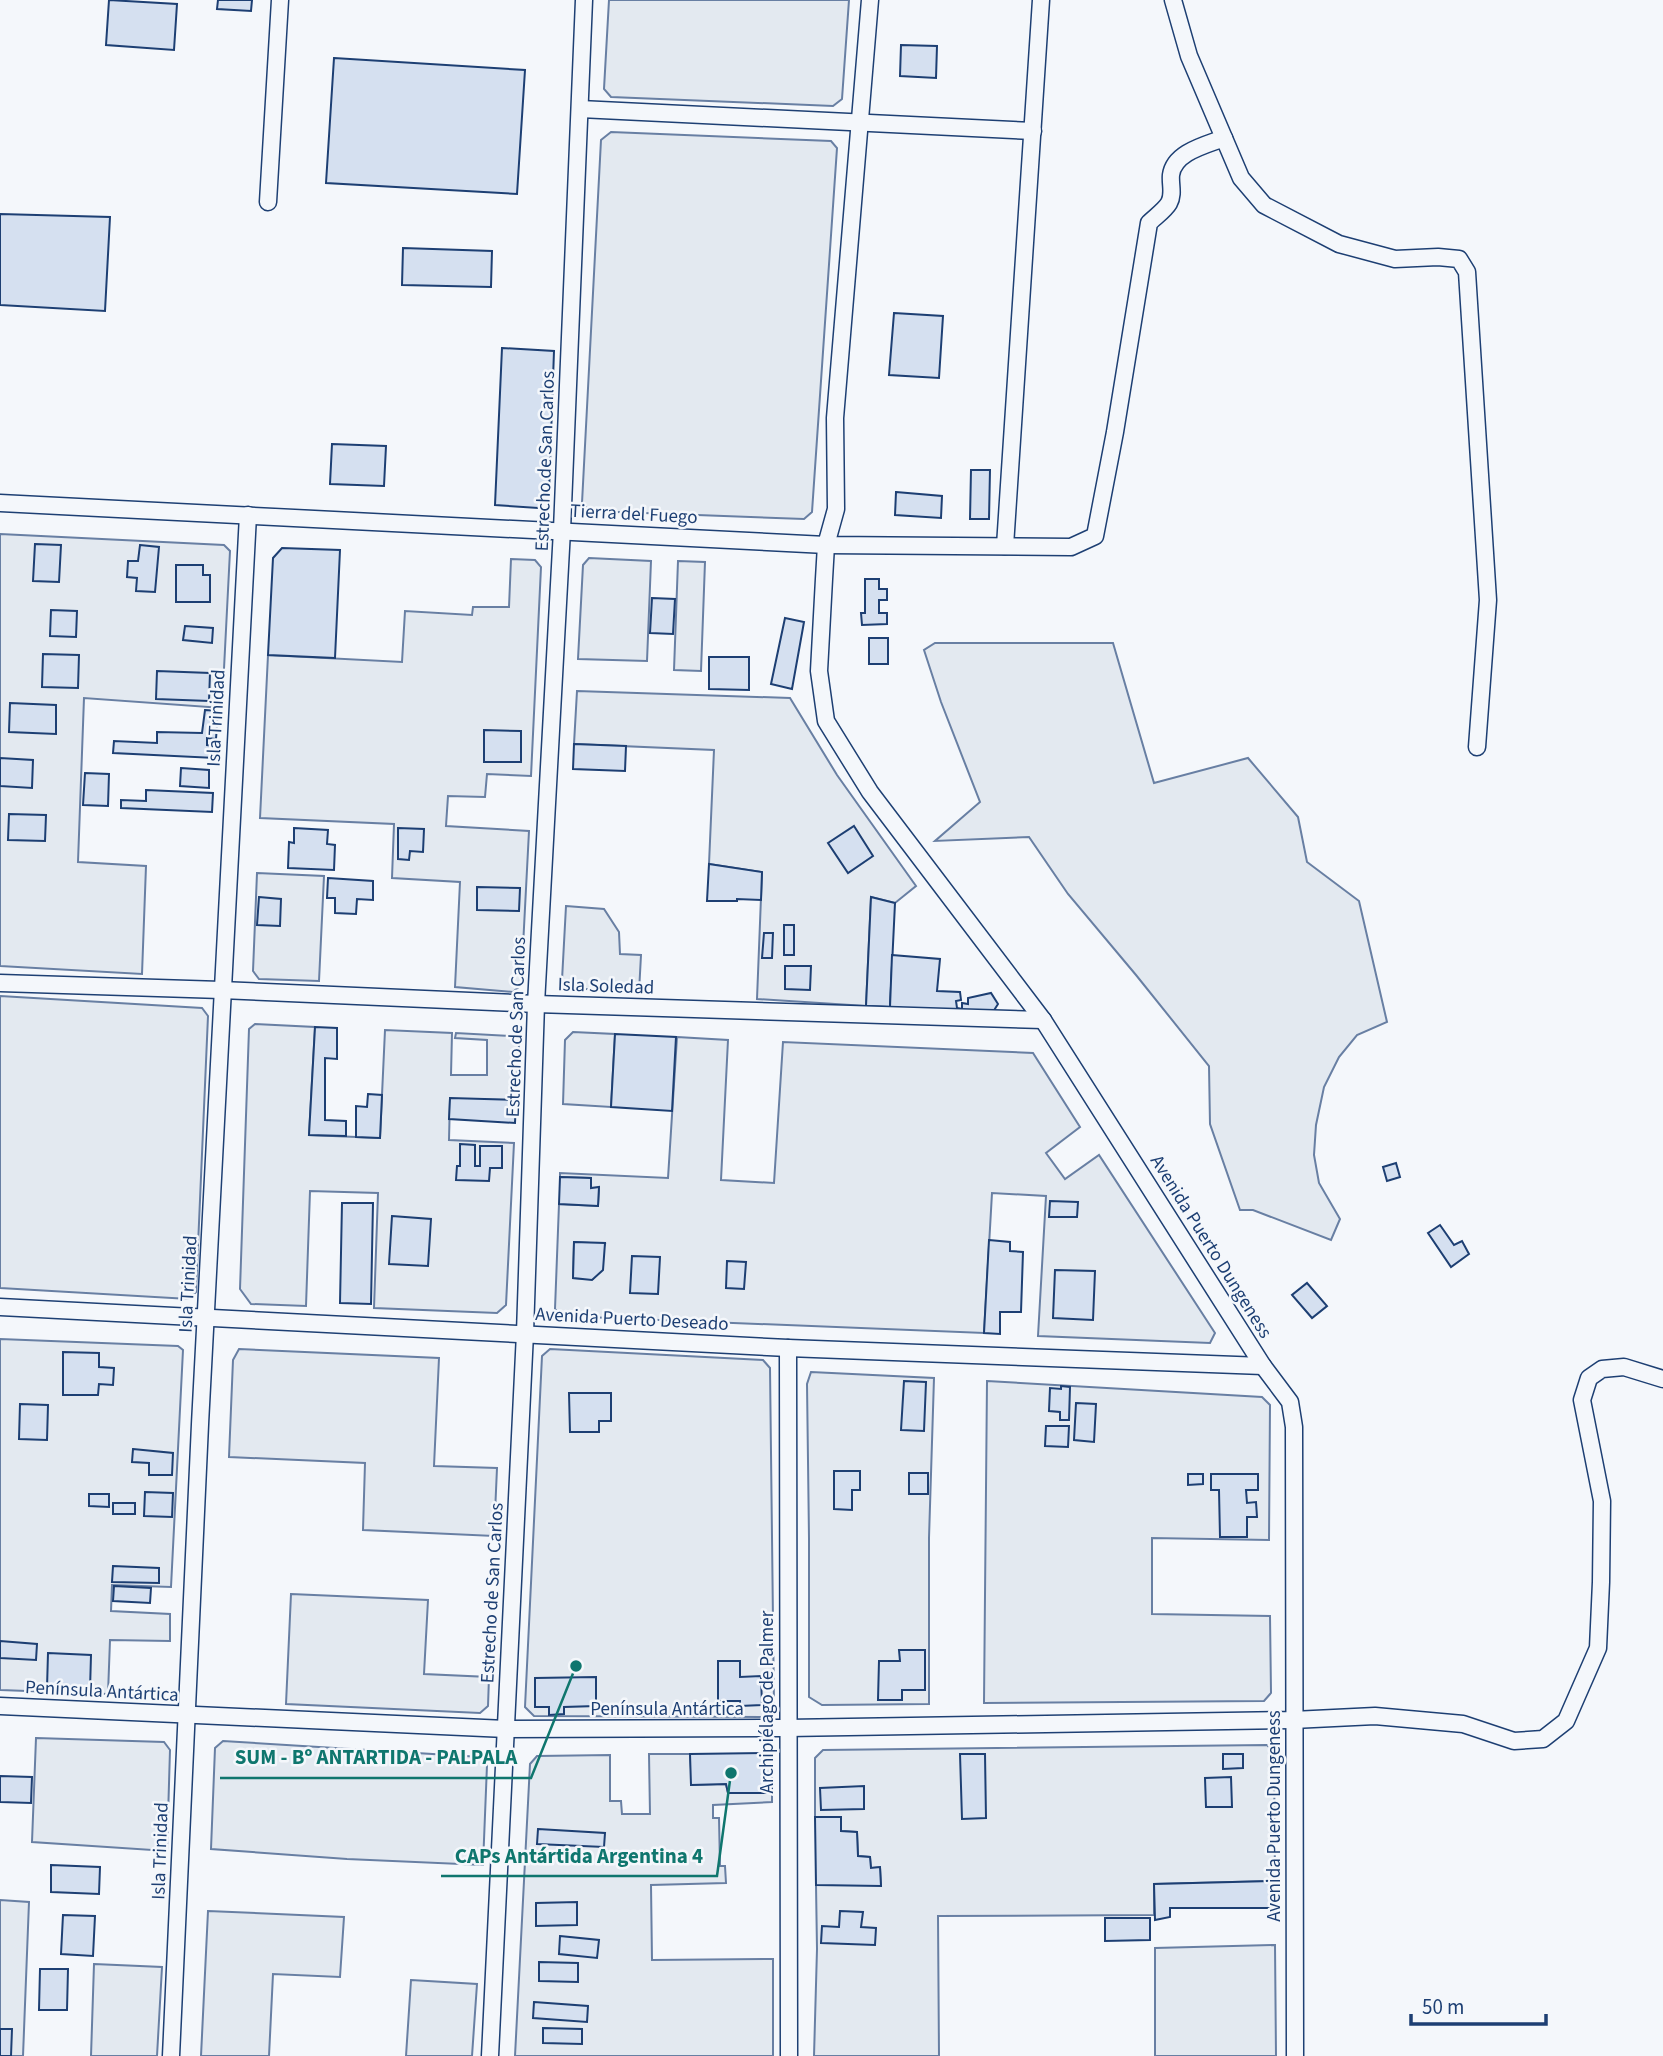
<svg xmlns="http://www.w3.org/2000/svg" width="1663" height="2056" font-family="'Source Sans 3',sans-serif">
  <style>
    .green { fill: #e3e9f0; stroke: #687fa3; stroke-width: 2; fill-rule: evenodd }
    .building { fill: #d5e0f0; stroke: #1d3f73; stroke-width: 2 }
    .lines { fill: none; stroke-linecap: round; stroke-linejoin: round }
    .street-casing { stroke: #1d3f73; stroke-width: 19 }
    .street { stroke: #f4f7fb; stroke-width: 16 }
    .labels { text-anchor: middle; stroke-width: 5; stroke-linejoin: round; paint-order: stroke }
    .street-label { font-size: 19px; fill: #1d3f73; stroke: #f4f7fb }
    .leader { fill: none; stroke: #0f766e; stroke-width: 2.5 }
    .callout-dot { fill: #0f766e; stroke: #f4f7fb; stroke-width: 2.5 }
    .callout-label { font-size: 21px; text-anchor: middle; font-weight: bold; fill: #0f766e; stroke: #f4f7fb; stroke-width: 5; stroke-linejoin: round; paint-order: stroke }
  </style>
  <rect width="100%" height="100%" fill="#f4f7fb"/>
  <g class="green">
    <path d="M609,0h240l-7,99 -9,7 -222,-9 -7,-8z"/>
    <path d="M611,132l220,9 6,7 -25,364 -8,7 -214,-8 -8,-8 19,-363z"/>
    <path d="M0,534l224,11 6,6 -8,157 -138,-10 -6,164 68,4 -4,108 -142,-8z"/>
    <path d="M589,558l62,3 -4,100 -69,-2 5,-94z"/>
    <path d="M511,559l24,1 6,7 -10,209 -44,-2 -2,23 -37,-1 -2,30 83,5 -8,154 -8,7 -58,-5 5,-105 -68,-4 2,-54 -134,-6 8,-163 134,7 3,-51 67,4 1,-8h36z"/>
    <path d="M678,561l27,1 -4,109 -27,-1z"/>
    <path d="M935,643h178l41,140 94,-25 50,59 9,45 52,39 28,121 -30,13 -18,22 -15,30 -8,38 -2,30 5,28 21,36 -9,21 -78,-30h-13l-30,-86 -1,-58 -73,-91 -68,-81 -39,-57 -94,4 45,-39 -39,-100 -17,-52z"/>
    <path d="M577,691l213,7 47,77 79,111 -21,17 -24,-6 -5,109 -109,-7 5,-127 -53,-8 5,-114 -140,-6z"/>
    <path d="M257,873l67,3 -5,105 -60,-2 -6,-8z"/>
    <path d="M566,906l38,3 15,23 1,22 21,1 -2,37 -71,-4 -6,-8z"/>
    <path d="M0,996l202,12 6,8 -12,276 -7,7 -189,-11z"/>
    <path d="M255,1024l60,3 -6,108 71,3 5,-108 67,3 -1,42h36v-35l-32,-2 1,-5 55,3 8,8 -3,56 -66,-1 -1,41 65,3 -8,162 -9,8 -123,-5 4,-115 -68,-2 -4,115 -55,-2 -11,-15 9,-260z"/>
    <path d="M573,1032l42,2 -4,73 -48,-3 2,-64z"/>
    <path d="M677,1037l51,3 -7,140 53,3 9,-141 250,11 47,74 -34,26 19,26 34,-24 116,178 -5,10 -172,-7 8,-140 -54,-3 -8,140 -423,-17 -6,-7 4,-105 39,2 1,-18h-8v-10l-31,-1v-4l108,5zM574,1242l31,2 -12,35 -20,-1z"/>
    <path d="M0,1339l178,7 5,4 -12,237 -59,-2 -1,26 59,3v27l-60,-1 -2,54 -108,-4z"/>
    <path d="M239,1349l200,9 -5,108 63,2 -3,68 -131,-6 2,-67 -136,-6 4,-97z"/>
    <path d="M550,1349l213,11 7,8 4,337 -12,12 -228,-1 -9,-9 17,-351z"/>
    <path d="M811,1372l123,6 -5,160v166l-107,1 -13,-8v-159l-2,-154z"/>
    <path d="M987,1381l275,16 8,8 -1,135 -117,-2v76l118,2 1,77 -7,8 -280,2z"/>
    <path d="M291,1594l137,6 -4,74 65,3 -1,29 -8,7 -194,-9z"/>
    <path d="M36,1738l128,4 6,8 -3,101 -135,-9z"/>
    <path d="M223,1741l258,16 6,8 -4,100 -136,-6 -136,-10 4,-101z"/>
    <path d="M1267,1745l7,7 1,129 -121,3v31l-216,1 1,140h-125l3,-107 -1,-64h65l-1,-18 -9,1 -1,-11 -12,-1 -1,-24 -16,-1 -1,-14h-25v-59l8,-8z"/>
    <path d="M649,1754h41l2,31 34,-1 2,9h44v9l-59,3v13h6l1,48h5l1,17 -75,2 1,75 121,-1v97h-258l15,-292 7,-8 73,-1v46h11l1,13h28z"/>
    <path d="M0,1900l29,2 -6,154h-23z"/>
    <path d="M208,1911l136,6 -4,60 -67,-3 -4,82h-68z"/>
    <path d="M1275,1945l1,111h-121v-108z"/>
    <path d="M94,1964l68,3 -5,89h-66z"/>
    <path d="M411,1980l66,4 -5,72h-66z"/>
  </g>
  <g class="building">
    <path d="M109,0l68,4 -3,46 -68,-5z"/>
    <path d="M218,0h34l-1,11 -34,-2z"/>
    <path d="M901,45l36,1 -1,32 -36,-2z"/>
    <path d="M334,58l191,12 -8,124 -191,-11z"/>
    <path d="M0,214l110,3 -5,94 -105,-6z"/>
    <path d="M403,248l89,3 -1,36 -89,-2z"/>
    <path d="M894,313l49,3 -4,62 -50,-3z"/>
    <path d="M502,348l52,3 -5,141 -11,16 -43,-3z"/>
    <path d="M332,444l54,2 -2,40 -54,-2z"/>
    <path d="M971,470h19l-1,49h-19z"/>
    <path d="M896,492l46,4 -1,22 -46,-3z"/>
    <path d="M35,544l26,1 -2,37 -26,-1z"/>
    <path d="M140,545l19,2 -4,45 -19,-1 1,-13 -10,-1 1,-16h10z"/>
    <path d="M282,548l58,2 -5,108 -67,-3 5,-97z"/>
    <path d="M176,565h27v10h7v27h-34z"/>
    <path d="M865,579h14v10h8v11h-8v13h8v11l-25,1 -1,-12h4z"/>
    <path d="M652,598l23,1 -2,35 -23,-1z"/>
    <path d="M51,610l26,1 -1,26 -26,-1z"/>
    <path d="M785,618l19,4 -12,67 -21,-5z"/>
    <path d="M185,626l28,2 -1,15 -29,-3z"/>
    <rect x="869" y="638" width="19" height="26"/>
    <path d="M43,654l36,1 -1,33 -36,-1z"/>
    <path d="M709,657h40v33l-40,-1z"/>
    <path d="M157,671l53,2 -1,28 -53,-2z"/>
    <path d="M10,703l46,2v29l-47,-2z"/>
    <path d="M205,710l13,1 -2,28 -9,-1v7l8,1v12l-102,-5 1,-12 43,2v-11l45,1z"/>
    <path d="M484,730l37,1v31h-37z"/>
    <path d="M574,744l52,2 -1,25 -52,-2z"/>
    <path d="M0,758l33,2 -1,28 -32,-2z"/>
    <path d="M181,768l28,2v18l-29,-2z"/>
    <path d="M85,773l24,1 -1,32 -25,-1z"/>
    <path d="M146,790l67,3 -1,19 -91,-4v-8l25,1z"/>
    <path d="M9,814l37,1 -1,26 -37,-1z"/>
    <path d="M854,826l19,30 -25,17 -20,-30z"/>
    <path d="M294,828l34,2 -1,14 8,1 -1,25 -46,-2 1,-26 5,1z"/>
    <path d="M398,828l26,1 -1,23 -13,-1 -1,9 -11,-1z"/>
    <path d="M709,864l53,8 -1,28 -24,-1v2h-30z"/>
    <path d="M328,878l45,3v19l-16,-1 -1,15 -21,-1v-15h-8z"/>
    <path d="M477,887l43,1 -1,23 -42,-1z"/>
    <path d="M259,897l22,2 -1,27 -23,-1z"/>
    <path d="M871,897l24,6 -5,104 -24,-1z"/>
    <rect x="784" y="925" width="10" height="30"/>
    <path d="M764,933h9l-1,25h-10z"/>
    <path d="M892,955l48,4 -3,32 23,1 1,8 -5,1 1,7 5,1v-6l6,1v-6l23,-5 7,11 -7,11 -101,-8z"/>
    <path d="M785,966h26l-1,24 -25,-1z"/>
    <path d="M315,1027l22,1v31l-12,-1v62l21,1v15l-37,-1z"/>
    <path d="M615,1034l61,3 -4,74 -61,-4z"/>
    <path d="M368,1094l14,1 -2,43 -24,-1v-31l11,1z"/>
    <path d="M450,1098l66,2 -1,23 -66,-4z"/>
    <path d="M460,1144l15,1v21h5v-20h22v22h-12l-1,13 -33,-1 1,-14h3z"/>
    <path d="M1396,1163l4,14 -13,4 -4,-14z"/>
    <path d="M560,1177l31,1v10l8,-1 -1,19 -39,-2z"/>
    <path d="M1050,1201l28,1 -1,15h-28z"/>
    <path d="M342,1203h31l-2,101 -31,-1z"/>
    <path d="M392,1216l39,3 -3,47 -39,-2z"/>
    <path d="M1440,1225l14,20 8,-4 7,13 -18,13 -23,-34z"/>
    <path d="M989,1240l21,2v9l13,1 -2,60h-21v22l-16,-1z"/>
    <path d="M574,1242l31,1 -2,27 -11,10 -19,-2z"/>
    <path d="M632,1256l28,1 -2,37 -28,-1z"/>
    <path d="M727,1261l19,1 -2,27 -18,-1z"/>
    <path d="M1055,1270l40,1 -2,49 -40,-2z"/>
    <path d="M1307,1283l20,23 -15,12 -20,-23z"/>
    <path d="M63,1352l36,1v14l15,1 -1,17 -14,-1 -1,11h-35z"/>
    <path d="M904,1381l22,1 -2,49 -23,-1z"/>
    <path d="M1061,1386l9,1 -1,33h-9v-8l-11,-1 1,-23 11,1z"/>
    <path d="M569,1393h42v28h-12v11h-29z"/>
    <path d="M1076,1403l20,1 -2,38 -20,-2z"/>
    <path d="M20,1404l28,1 -1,35 -28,-1z"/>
    <path d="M1046,1426h23l-1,21 -23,-1z"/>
    <path d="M133,1449l40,4 -1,22h-23v-12l-17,-1z"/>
    <path d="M834,1471h26v19h-8v20l-18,-1z"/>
    <rect x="909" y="1473" width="19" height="21"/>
    <path d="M1188,1474h15v10l-15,1z"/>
    <path d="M1211,1474h47v16h-12l1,13 9,-1 1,15h-10v20h-27l-1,-47h-8z"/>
    <path d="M145,1492l28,1 -1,24 -28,-1z"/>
    <path d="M89,1494h20v13l-20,-1z"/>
    <rect x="113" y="1503" width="22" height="11"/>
    <path d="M113,1566l46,2v15l-47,-1z"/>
    <path d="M114,1586l37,2 -1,15 -37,-2z"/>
    <path d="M0,1641l37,3 -1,16 -36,-2z"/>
    <path d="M899,1650h26v40h-23v10h-24l1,-39h21z"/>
    <path d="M48,1653l43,2 -1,35 -43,-2z"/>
    <path d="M718,1661h22v16l21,-1 1,29 -22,1v-5h-22z"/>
    <path d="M596,1677v29l-32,1v7l-15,1v-8h-14v-29z"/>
    <path d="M765,1753l6,8 1,32h-44l-2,-9 -35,1 -1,-31z"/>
    <path d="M960,1754h25l1,64 -24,1z"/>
    <path d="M1223,1754h20v14l-20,1z"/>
    <path d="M0,1776l32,1 -1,26 -31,-1z"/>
    <path d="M1231,1777l1,30h-26l-1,-29z"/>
    <path d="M864,1786v23l-43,1 -1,-22z"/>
    <path d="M815,1817h26v14l16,1 1,24 12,1 1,11 9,-1 1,19 -65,-1z"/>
    <path d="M538,1829l67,4 -1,14 -67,-3z"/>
    <path d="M51,1865l49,2 -1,27 -48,-2z"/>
    <path d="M1275,1881v27h-105v9l-15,3 -1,-36z"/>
    <path d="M577,1902v23l-41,1v-23z"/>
    <path d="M840,1911l23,1 -2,15 15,1 -1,17 -54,-2 1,-17 17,1z"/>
    <path d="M63,1915l32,1 -2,40 -32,-2z"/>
    <path d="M1105,1918h45v22l-45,1z"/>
    <path d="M560,1936l39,4 -2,18 -38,-4z"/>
    <path d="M539,1962l39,1v19l-39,-1z"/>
    <path d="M40,1969h28l-1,41h-28z"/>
    <path d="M534,2002l54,4 -1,16 -54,-4z"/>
    <path d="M543,2028l39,1v15l-39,-1z"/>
    <path d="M0,2029h12l-1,27h-11z"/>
  </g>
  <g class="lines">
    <g class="street-casing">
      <g id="street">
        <path d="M870,0l-35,418 1,91 -10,36 -2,34 -5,92 7,50 44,71 173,228 220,346 27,36 4,25 1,629"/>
        <path d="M1173,0l16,56 52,122 23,27 75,39 56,15 43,-2 21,2 8,13 21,328 -11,147"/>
        <path d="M580,109l453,22"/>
        <path d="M268,202l12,-202"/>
        <path d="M0,503l826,42 245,2 24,-11 20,-104 34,-209c6,-6 16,-13 20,-20 5,-9 1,-19 2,-28 3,-23 35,-30 53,-37"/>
        <path d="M1005,546l36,-546"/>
        <path d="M0,983l221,7 315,14 507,16"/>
        <path d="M0,1307l788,41 475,18"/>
        <path d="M788,1348l1,708"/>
        <path d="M0,1706l506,23 281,-1 506,-8 82,-4 88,8 51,17 29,-2 23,-18 32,-73 3,-66 1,-81 -20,-101 7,-22 13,-9 22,-2 39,12"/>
        <path d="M171,2056c22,-514 48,-1027 77,-1541"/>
        <path d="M490,2056l35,-723 11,-329 26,-474 22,-530"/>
      </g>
    </g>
    <use href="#street" class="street"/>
  </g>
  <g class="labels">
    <g class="street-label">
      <text transform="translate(544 461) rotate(-88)" y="7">Estrecho de San Carlos</text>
      <text transform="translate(634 513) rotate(3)" y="7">Tierra del Fuego</text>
      <text transform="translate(215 718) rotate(-87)" y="7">Isla Trinidad</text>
      <text transform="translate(606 985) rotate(2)" y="7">Isla Soledad</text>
      <text transform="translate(515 1027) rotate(-88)" y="7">Estrecho de San Carlos</text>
      <text transform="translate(1212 1246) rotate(58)" y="7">Avenida Puerto Dungeness</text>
      <text transform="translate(187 1284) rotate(-87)" y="7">Isla Trinidad</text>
      <text transform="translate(632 1318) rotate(3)" y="7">Avenida Puerto Deseado</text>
      <text transform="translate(491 1593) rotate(-87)" y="7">Estrecho de San Carlos</text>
      <text transform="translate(102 1690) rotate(3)" y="7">Península Antártica</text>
      <text transform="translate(766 1702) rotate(-90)" y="7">Archipiélago de Palmer</text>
      <text x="667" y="1715">Península Antártica</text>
      <text transform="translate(1273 1816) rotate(-90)" y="7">Avenida Puerto Dungeness</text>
      <text transform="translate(159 1851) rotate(-88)" y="7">Isla Trinidad</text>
    </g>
  </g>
  <path class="leader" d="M576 1666L531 1778H220M731 1773L717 1876H441"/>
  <g class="callout-dot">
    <circle cx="576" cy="1666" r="7"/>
    <circle cx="731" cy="1773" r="7"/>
  </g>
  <g class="callout-label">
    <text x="376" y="1764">SUM - Bº ANTARTIDA - PALPALA</text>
    <text x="579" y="1863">CAPs Antártida Argentina 4</text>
  </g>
  <path d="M1411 2014v10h135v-10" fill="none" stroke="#1d3f73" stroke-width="3.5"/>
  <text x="1422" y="2014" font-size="21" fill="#1d3f73" stroke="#f4f7fb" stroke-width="5" paint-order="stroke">50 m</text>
</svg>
